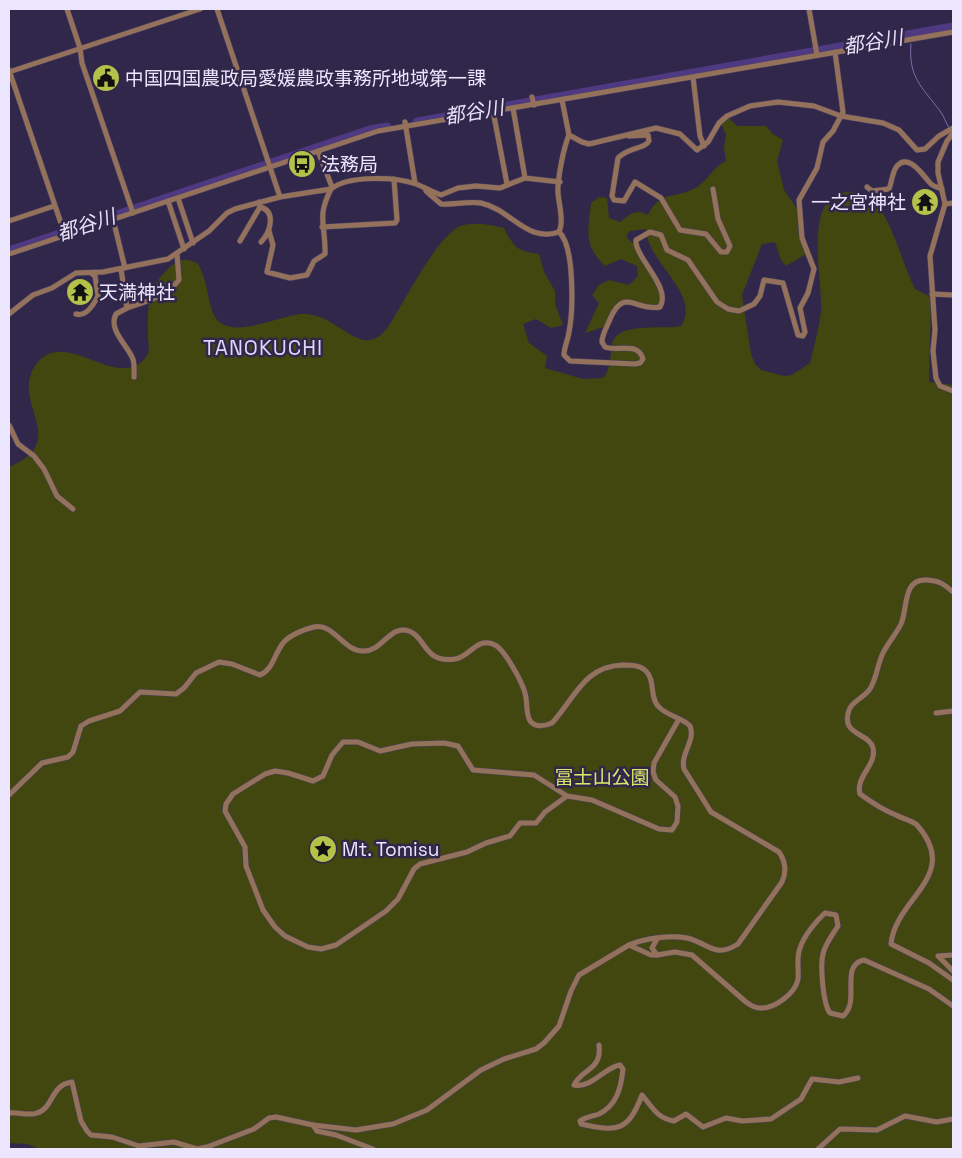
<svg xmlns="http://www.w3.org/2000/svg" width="962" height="1158" font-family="'Space Grotesk','Noto Sans JP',sans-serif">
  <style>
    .green { fill: #41470e }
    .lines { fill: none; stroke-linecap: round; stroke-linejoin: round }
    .stream { stroke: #7e6da8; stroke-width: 1 }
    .river { stroke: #503983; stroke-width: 9 }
    .minor-casing { stroke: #4b4263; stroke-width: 6 }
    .minor { stroke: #93715b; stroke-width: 5 }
    .labels { text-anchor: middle; stroke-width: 5; stroke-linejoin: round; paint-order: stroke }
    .poi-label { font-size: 19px; fill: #ebe6fd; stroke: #31274a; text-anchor: start }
    .park-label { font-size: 19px; fill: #d9e86a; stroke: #31274a }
    .water-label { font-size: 20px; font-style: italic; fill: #e5e1f7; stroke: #31274a }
    .quarter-label { font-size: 21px; letter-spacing: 1px; fill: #ded7fb; stroke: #31274a }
  </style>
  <rect width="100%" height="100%" fill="#31274a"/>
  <path class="green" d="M728,117l9,9h29l7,8 10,6 -6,21 7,29 14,20 10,43 -22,13 -5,-6 -6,-18 -13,2 -20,51 9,59 4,10 6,6 23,6 8,-1 18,-12c4,-17 9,-34 11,-52 2,-30 -20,-119 28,-119 10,-1 21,2 27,11 19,25 25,58 39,86l16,8 -2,85 24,3v764h-913l-13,-5 -18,-1v-676c63,-27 1,-63 26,-101 28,-43 83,28 111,-9 4,-5 3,-12 2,-18 -1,-27 -1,-51 20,-70 10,-10 17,-12 30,-5 9,15 9,31 14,47 12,34 64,5 89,3 31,-2 52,33 73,25 9,-3 17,-16 22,-25 12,-19 45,-84 67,-89 14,-3 28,0 41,3 10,19 13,23 35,26l5,18 11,19v13l8,21 -12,3 -15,-9 -13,5 6,19 18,13 -2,12 38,11 20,-1c8,-9 7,-22 9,-34 5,-23 52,-14 69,-18 21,-32 -34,-63 -35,-97l-16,2 -4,6 10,9 24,45v16l-37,-5 -16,24 -22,7 14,-30 -7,-8 7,-10 10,-5 20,5 9,-9 -1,-10 -16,-7 -16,7c-22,-21 -17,-35 -14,-63l8,-6 8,1 2,20 11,4c10,-8 16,-14 28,-7 12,-26 28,-15 49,-28 12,-8 16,-20 29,-26l-2,-13 2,-14 -5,-10z"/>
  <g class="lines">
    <path class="stream" d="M911,44c-3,33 11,43 29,67 4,5 6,12 9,17"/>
    <g class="river">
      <path d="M417,122l536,-95"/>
      <path d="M9,251l361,-121 17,-3"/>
    </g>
    <g class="minor-casing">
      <g id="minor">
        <path d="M67,9l13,39 2,15 51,150"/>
        <path d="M217,9l63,188"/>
        <path d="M809,9l8,46"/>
        <path d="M9,70l56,165"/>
        <path d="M9,72l191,-63"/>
        <path d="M693,77l7,59 4,10"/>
        <path d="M532,97l2,8"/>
        <path d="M562,100l7,35 13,7 7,2 67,-16 24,6 17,16 11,-8 11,-19 8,-7 23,-10 28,-4 36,4 27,10 42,7 16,7 18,20 8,-1 14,-13 14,-8"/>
        <path d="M513,108l12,70"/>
        <path d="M493,111l14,73"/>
        <path d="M405,122l10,61"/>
        <path d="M953,133l-6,8 -9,21v11l7,31 -15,52 5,74 -2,21 3,27 4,8 13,5"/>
        <path d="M629,136l19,-1 1,6c-4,8 -20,6 -31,17l-6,38 2,4 10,1 11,-19 26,16 19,32 26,4 15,18h6l3,-6 -12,-27 -5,-30"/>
        <path d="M318,151l14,36"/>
        <path d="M867,187l5,4 17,-2c3,-7 3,-17 8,-23 12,-14 27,11 34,18 3,3 7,3 11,5"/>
        <path d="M426,191l15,13c13,1 27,-3 40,-1 31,7 45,40 78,29"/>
        <path d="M178,198l15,45"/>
        <path d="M168,201l16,48"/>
        <path d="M945,204l8,-1"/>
        <path d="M260,207c17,4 10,26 1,35"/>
        <path d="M113,219l12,49"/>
        <path d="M9,221l45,-15"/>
        <path d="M322,227l73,-4 2,-3 -3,-41"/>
        <path d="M269,231l4,14 -6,27 23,6 17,-3 7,-14 11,-7c1,-29 -9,-36 6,-65"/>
        <path d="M559,232c16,14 14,80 10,100 -1,8 -5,15 -5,23l6,6 65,3 5,-1 3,-4c-5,-18 -25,-7 -38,-12l-3,-5c0,-8 5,-15 8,-23 14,-33 26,-7 50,-12 12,-20 -26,-50 -24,-67l14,-8 11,3 6,15 21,10 29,42 11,7 11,2 15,-7 6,-8 4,-16 19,3 15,52 5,1 2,-4 -5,-24 8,-15 6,-24 -12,-31 -3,-38 18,-32 6,-26 10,-11 10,-19 -8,-60"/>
        <path d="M559,232c5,-11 0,-27 -1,-39 -1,-13 6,-47 11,-58"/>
        <path d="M240,241l20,-34 -1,-5"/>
        <path d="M9,254l369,-123 575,-99"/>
        <path d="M121,269l6,39 -11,6c-8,15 10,30 16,43 3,5 2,14 2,20"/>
        <path d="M932,294l21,1"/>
        <path d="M127,308c20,-7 39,-11 52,-28l-2,-26"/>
        <path d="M9,314l24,-19 19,-7 24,-15 27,-1 65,-13 41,-28 18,-18 8,-4 45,-12 51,-8c17,-14 65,-12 85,-5 8,3 16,8 25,11l17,-7 18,-2 24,2 25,-10 35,4"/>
        <path d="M76,314c10,3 18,-10 22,-18l-3,-20 -4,-3"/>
        <path d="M9,425l9,19 16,12 10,13 13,27 16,13"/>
        <path d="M953,592c-9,-8 -13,-11 -26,-12 -25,-2 -19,29 -26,44 -5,10 -13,19 -18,29 -5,10 -6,22 -11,32 -4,12 -19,14 -23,25 -9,26 20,22 24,38 4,17 -18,29 -13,46 11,8 23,16 36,21 7,4 15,5 21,10 45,51 -22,73 -26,119l38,19 24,17"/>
        <path d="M936,713l17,-2"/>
        <path d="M9,795l33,-32 26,-6 5,-5 8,-26 8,-5 31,-10 20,-19 36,2 8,-6 12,-15 23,-11 13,2 28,11c14,-6 14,-22 24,-33 6,-7 21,-13 30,-15 20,-4 29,24 49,24 19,1 27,-27 46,-20 17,6 15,33 46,28 15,-2 22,-23 40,-14 10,5 27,37 30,48 3,9 0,22 6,29 6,6 14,4 21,1 23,-25 32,-57 71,-58 8,0 16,0 22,5 11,10 4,26 13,36 8,10 24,11 32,20 6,15 -10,27 -6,43l27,43 68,40c7,10 8,19 3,30l-44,62c-24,15 -29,-1 -51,-6 -17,-3 -42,0 -58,7l22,10h6"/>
        <path d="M567,796l-22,16 -9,11h-16l-10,13 -24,7 -19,9 -47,12 -6,5 -16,30 -12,12 -50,34 -15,4 -13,-2 -23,-11 -10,-9 -12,-17 -17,-44 -1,-19 -20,-36 1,-7 7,-10 32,-20 10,-3 13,2 25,8 10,-5 9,-21 11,-13h15l22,9 32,-7 32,-1 14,3 15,24 61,5 33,21 25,4 67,29 13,1 5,-8 1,-16 -3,-9 -19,-17 -3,-8 1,-9 25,-44"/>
        <path d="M657,939l-5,9 5,7 18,-3 17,3 54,47c4,3 9,6 14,6 14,1 36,-15 38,-29 1,-10 -2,-21 2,-31 4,-12 15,-26 25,-35l11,2 2,11c-5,8 -13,18 -15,28 -3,12 0,50 7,59l13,3c18,-14 -4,-51 21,-56l65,29 24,17"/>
        <path d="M953,955l-15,1 15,15"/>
        <path d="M599,1045c3,26 -17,23 -25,40 17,4 31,-18 46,-20l3,4c-2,19 -6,36 -24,45 -6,2 -14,3 -19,7l1,3c36,8 47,8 61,-29 11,13 15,23 32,26l12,-7 17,13 23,-9 16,3 29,-2 30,-20 11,-20 27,3 19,-4"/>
        <path d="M9,1113c9,-1 20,3 28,0 17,-5 13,-28 35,-31l9,39 6,10 4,4 21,2 27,9 35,-4 23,7 10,-2 47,-18 15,-11 7,-1 37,8 43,5 37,-6 34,-14 54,-40 23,-11 32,-10 8,-6 15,-17 12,-35 8,-16 50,-30"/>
        <path d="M313,1125l4,6 19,4 37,14"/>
        <path d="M818,1149l22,-20 37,1 28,-14 32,6 16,-3"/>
      </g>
    </g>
    <use href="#minor" class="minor"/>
  </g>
  <defs>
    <g id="civic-disc" transform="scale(1.4375)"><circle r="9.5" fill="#b5c249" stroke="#31274a"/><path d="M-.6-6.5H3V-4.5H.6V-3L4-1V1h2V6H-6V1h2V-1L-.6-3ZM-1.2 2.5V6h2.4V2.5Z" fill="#111"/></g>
    <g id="bus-disc" transform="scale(1.4375)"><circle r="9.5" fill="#b5c249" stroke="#31274a"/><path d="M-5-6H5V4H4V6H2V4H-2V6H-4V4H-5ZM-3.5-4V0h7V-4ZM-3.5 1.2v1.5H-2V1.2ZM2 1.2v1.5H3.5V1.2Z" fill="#111"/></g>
    <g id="temple-disc" transform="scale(1.4375)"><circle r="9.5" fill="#b5c249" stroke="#31274a"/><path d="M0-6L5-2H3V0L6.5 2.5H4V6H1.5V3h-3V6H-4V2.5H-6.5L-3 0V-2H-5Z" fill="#111"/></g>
    <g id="sight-disc" transform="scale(1.4375)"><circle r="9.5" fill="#b5c249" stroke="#31274a"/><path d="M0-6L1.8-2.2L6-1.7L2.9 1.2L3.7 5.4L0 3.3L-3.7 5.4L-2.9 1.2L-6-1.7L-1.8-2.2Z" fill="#111"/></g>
  </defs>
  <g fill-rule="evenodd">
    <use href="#civic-disc" x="106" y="78"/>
    <use href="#bus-disc" x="302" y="164"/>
    <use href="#temple-disc" x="925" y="202"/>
    <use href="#temple-disc" x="80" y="292"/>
    <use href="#sight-disc" x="323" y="849"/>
  </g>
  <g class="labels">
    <g class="poi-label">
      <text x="125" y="85">中国四国農政局愛媛農政事務所地域第一課</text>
      <text x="321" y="171">法務局</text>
      <text x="906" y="209" text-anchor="end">一之宮神社</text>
      <text x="99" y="299">天満神社</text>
      <text x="342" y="856">Mt. Tomisu</text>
    </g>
    <g class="park-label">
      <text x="602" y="784">冨士山公園</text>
    </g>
    <g class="water-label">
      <text transform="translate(873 42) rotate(-10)" y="7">都谷川</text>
      <text transform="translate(474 112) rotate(-10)" y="7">都谷川</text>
      <text transform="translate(86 225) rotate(-18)" y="7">都谷川</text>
    </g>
    <g class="quarter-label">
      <text x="263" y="355">TANOKUCHI</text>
    </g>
  </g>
  <rect width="962" height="1158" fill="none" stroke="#ebe6fd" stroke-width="20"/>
</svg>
